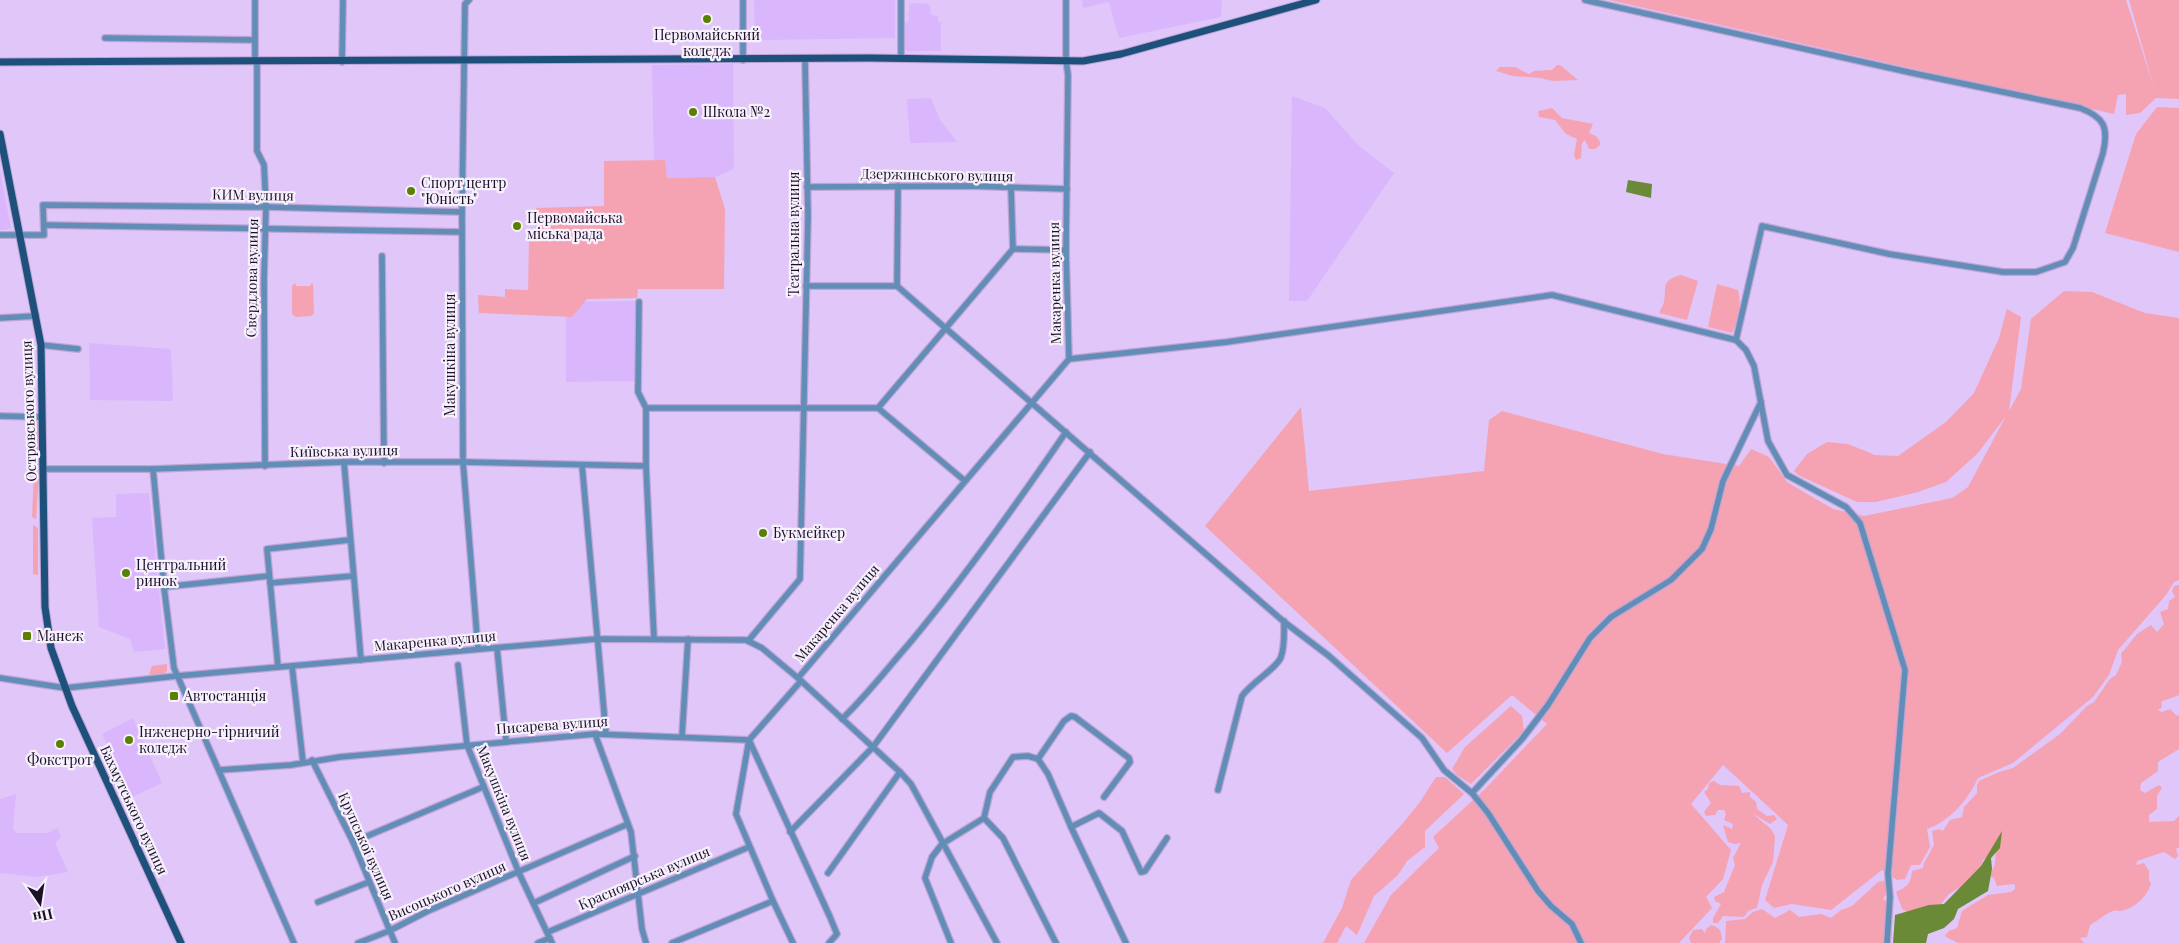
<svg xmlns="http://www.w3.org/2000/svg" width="2179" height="943" font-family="'Playfair Display',serif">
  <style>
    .built { fill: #dab6fc }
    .green { fill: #f5a3b2 }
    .water { fill: #6a8a38 }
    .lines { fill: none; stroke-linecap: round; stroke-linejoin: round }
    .minor-casing { stroke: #bda5d3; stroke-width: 8 }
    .major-casing { stroke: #bda5d3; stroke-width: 9 }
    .minor { stroke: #618db7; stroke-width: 5.5 }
    .major { stroke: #1d507b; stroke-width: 7 }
    .poi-dot { fill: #5a8000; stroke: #f7f0fd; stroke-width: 2 }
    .labels { text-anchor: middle; stroke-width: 4.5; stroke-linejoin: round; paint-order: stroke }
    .poi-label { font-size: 14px; fill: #1d1128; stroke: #f7f0fd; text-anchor: start }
    .street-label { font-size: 14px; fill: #1d1128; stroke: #f7f0fd }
  </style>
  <rect width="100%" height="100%" fill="#e0c6f9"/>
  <g class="built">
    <path d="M754,0h141v38l-140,2z"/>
    <path d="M1082,0h140l-1,17 -102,21 -10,-36 -26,6z"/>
    <path d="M912,3l16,1 2,2 1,9 7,1v6h3v29h-34l-5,-4v-24l6,-1 1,-6 -2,-2h2v-9z"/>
    <path d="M733,64l1,105 -19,8 -49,1 -1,-18h-11l-2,-95z"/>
    <path d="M1292,96l33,12 34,38 35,27 -87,128h-18z"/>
    <path d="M931,98l9,22 17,22 -47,1 -3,-44z"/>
    <path d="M0,170l11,58 -7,2h-4z"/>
    <path d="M635,301l1,80 -70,1v-80z"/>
    <path d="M89,343l82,6 2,52 -83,-1z"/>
    <path d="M149,493l16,156 -31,3 -4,-13 -31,-12 -7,-109 24,-1v-23z"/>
    <path d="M133,718l29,65 -32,15 -28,-64z"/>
    <path d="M16,794l-3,35 4,4h31l9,-5 4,9 -6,6 13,29 -31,5 -37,-4v-74z"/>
  </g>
  <g class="green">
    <path d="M1609,0h517l28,88 -25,-88h50v99l-23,-1 -16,15 -14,2v-21l-8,1 -4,19z"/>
    <path d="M1557,65h3l18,15 -25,1 -13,-3 -27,-2 -17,-5 4,-4h15l14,7 5,-3 18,-1z"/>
    <path d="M2157,107l22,1v144l-74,-19 31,-99z"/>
    <path d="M1552,108l10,10 31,6 -4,9 7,3 4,6v3l-5,4h-6l-4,-9 -3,3 -1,15 -5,2 -2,-5 3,-16 -11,-5 -11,-14 -16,-3 -1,-6z"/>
    <path d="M665,160l2,18 48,-1 10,32 -1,80h-86l-1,9 -50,1 -15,18 -93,-4 -1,-18 27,2v-8l23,1 1,-49h6l1,-33 68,-2v-45z"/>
    <path d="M1681,275l17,6 -11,39 -28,-7c2,-4 4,-8 5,-11 3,-16 -4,-21 17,-27z"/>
    <path d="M295,283l1,3h14l2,-3 1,1 1,30 -3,2 -15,1 -4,-3v-28z"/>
    <path d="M1717,284l21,6c4,12 0,32 -6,43l-24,-6z"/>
    <path d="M2064,291l28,1 53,21 34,5v262l-5,2 -8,13 -48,55 -9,25 -16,22 -80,66 -35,15c-10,22 -28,43 -51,51l3,18 -10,18h-9l-6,14 -8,1 -15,-10 -51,40 -39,-6 -18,4 -9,-8 23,-75 -65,-60 -32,39 40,46 -8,29 -17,18 6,11 -33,35h-315l27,-48 48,-47 -6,-11 52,-48 62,-65 -35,-29 -65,58 -242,-227 96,-119 8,84 175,-20 5,-51 13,-9 161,43 76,12 12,-17 18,8 18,25 46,27 31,7 88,-18 16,-11 38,-71 -28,37 -32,29 -28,10 -42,10h-19l-59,-27 -4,-4 13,-17 20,-12 21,2 27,11 23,1 48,-34 28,-29 25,-55 8,-29 14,8 -12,94 12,-22 10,-70z"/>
    <path d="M34,419l4,3v44l-5,-1 -1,-44z"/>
    <path d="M34,472l5,2 -3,45 -4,-2z"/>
    <path d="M33,525l5,3v47l-5,-1z"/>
    <path d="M2179,585v110c-6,3 -13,4 -18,7l1,5 -4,3 4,2 8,-3 7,7 2,-2v-8v43l-21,13v9l-17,12 -1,7 5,3 14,-8 3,3 -5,8v13l-8,6v7l25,-1 5,-5v31l-3,2 2,7 -3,3 -11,-7 -27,9 -1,4 8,-2 5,8v10l2,2c-3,13 -16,25 -30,28 -2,0 -7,-1 -8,0 -9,3 -15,10 -23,14l-3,12 -7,1 4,5h-126l-12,-6 -1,-2 4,-4 8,-3 5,-17 26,-16 23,-3 4,-3v-4l-2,-1 -16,2 -3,-8 -4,-2 5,-12 1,-14 -13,10 -7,18 -27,16 -8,10 -33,8 -6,-3 -6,-17c11,-5 15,-8 16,-21l11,-3 1,-5 10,-18 -2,-14 7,-2 4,2 7,-11 12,-3 2,-10 13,-14v-8l2,-4 20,-9 14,-4 47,-34 27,-28 7,-4 16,-23 6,-4 6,-13 -1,-8 16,-20 14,-9 6,7 7,-8 -4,-12 8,-3 1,-8 6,-4 -3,-6 2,-5z"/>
    <path d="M167,664v7l-3,3 -13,2 -2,-2 3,-8z"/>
    <path d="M1511,706l11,10 2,15 -53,53 -14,-9 -5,-6 13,-22z"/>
    <path d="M1436,777h9l19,17 -39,37v16l-18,14 -9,14 -24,21 -17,39 -11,-9 -9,17h-14l19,-35 9,-28 53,-58 16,-20z"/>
    <path d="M1714,781l6,4 19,1 3,7 8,-1v5l6,5 1,7 10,7 7,-1 3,4 -7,5 -18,-11 19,16 4,7 -2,26 -11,23 -5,23 -9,3 -4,6 -21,-1 -5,7h-5v-5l8,-14 -6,-3 -1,-4 10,-5 11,-27 -2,-7 8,-15 -6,1 -7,-2 -5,-17 9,4 1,-5 -9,-4 2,-6 -2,-4h-6l-3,5 -9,1 -2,-4 7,-9 -7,-11 4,-3 1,-6z"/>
    <path d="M1886,880l3,9 -6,10 4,3v41h-162l1,-22 19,-2 8,-7 9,-3 13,9 15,-8 9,7 22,-3 10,4 10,-8 11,-4 26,-24z"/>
    <path d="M1711,925c9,3 10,5 11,14l-3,4h-28l-2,-5 4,-8 9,-1 3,4 2,-5z"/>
  </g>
  <g class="water">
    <path d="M1628,180l24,4 -1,14 -25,-6z"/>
    <path d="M2002,831l-2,17 -9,10 1,11 -4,22 -30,18 -4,10 -10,9 -16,6 -2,9h-33l2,-28 34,-10 15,-1 37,-38z"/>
  </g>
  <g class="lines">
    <g class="minor-casing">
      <g id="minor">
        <path d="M469,0l-4,4 -3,208 1,250 15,187"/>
        <path d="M743,0v60"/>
        <path d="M901,0v58"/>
        <path d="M1585,0l332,74 163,34c24,9 29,19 23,45l-30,95 -8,14 -29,10h-33l-114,-18 -127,-28 -26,114"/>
        <path d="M105,38l150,2"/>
        <path d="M255,62v-62"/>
        <path d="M257,62v89l7,14 2,42 -2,73 1,186"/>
        <path d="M342,62l1,-62"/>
        <path d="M898,186l-1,100 386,335 46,35 93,82 22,32 28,23 16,20 50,78 13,15 21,18 9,19"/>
        <path d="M807,187l162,-1 98,3"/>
        <path d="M44,225l418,7"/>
        <path d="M0,235h44l-1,-30 223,2 196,5"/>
        <path d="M1013,249l53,1"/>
        <path d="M382,256l2,207"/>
        <path d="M806,286h91"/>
        <path d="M639,302l-1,90 8,16v58l8,172"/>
        <path d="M0,318l36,-2"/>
        <path d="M41,345l37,4"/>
        <path d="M1069,359l158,-17 325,-47 184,45 10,10 8,16 14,75 19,34 59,32 14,16 45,147 -17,204 2,23 -3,46"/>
        <path d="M646,408h232l87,73"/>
        <path d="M878,408l135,-159 -2,-61"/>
        <path d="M0,416l41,1"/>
        <path d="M344,462l17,198"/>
        <path d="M582,465l24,269"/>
        <path d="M43,469h110l191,-7h119l183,4"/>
        <path d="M153,469l11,118 10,81 120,275"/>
        <path d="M270,583l83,-7"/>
        <path d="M164,587l105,-11"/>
        <path d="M748,641l52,-62 8,-363 -3,-157"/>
        <path d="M497,648l9,92"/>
        <path d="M458,665l9,80 52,128 33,70"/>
        <path d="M292,666l11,96"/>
        <path d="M278,667l-11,-118 82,-9"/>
        <path d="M0,678l65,10 112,-12 419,-37 150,1 16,8 36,30 102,94 11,12 86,159"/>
        <path d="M798,678l271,-319 -3,-109 2,-175 -2,-15v-60"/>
        <path d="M842,719c24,-23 44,-49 66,-74 57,-68 108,-140 158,-213"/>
        <path d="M595,734l36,98 11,97 4,14"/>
        <path d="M682,736l6,-97"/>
        <path d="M749,740l81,177 7,17 -8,9"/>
        <path d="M749,740l-13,74 37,87 20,42"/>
        <path d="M1038,759l26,-38 7,-5 4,1 54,41 1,4 -26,35"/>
        <path d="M312,760l41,82 42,101"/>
        <path d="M220,770l71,-5 49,-8 255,-23 154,6 52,-59"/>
        <path d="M1218,790l24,-94c9,-13 35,-28 39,-39 4,-11 3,-25 3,-36"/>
        <path d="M1472,793l50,-54 26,-34 42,-67 21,-21 60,-37 31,-31 9,-20 12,-48 38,-79"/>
        <path d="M984,818l19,20 53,105"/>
        <path d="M1071,827l28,-14 23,18 19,41 4,-1 22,-33"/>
        <path d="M790,832l83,-85 217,-295"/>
        <path d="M353,842l130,-55"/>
        <path d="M828,873l72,-101"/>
        <path d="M318,902l51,-20"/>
        <path d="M534,903l101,-47"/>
        <path d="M548,932l201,-85"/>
        <path d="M358,943l31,-12 39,-20 200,-87"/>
        <path d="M538,943l12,-5"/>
        <path d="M672,943l101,-42"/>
        <path d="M951,943l-26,-65 7,-21 10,-13 42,-26 6,-26 23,-35 15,-1 10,3 10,15 23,53 55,116"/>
      </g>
    </g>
    <g class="major-casing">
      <g id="major">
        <path d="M0,62l869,-4 214,3 38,-7 195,-54"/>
        <path d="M0,134l41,211 4,262 6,41 21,58 109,237"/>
      </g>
    </g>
    <use href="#minor" class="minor"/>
    <use href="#major" class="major"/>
  </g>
  <g class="poi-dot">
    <circle cx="707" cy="19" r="5"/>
    <circle cx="693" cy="112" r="5"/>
    <circle cx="411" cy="191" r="5"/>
    <circle cx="517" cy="226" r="5"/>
    <circle cx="763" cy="533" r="5"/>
    <circle cx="126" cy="573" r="5"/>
    <rect x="22" y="631" width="10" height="10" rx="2.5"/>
    <rect x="169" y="691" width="10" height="10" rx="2.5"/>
    <circle cx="129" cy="740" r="5"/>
    <circle cx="60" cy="744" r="5"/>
  </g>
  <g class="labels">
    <g class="poi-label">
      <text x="707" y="40" text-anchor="middle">Первомайський<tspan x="707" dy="16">коледж</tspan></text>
      <text x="703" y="117">Школа №2</text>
      <text x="421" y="188">Спорт центр<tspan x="421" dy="16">"Юність"</tspan></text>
      <text x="527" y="223">Первомайська<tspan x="527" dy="16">міська рада</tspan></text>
      <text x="773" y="538">Букмейкер</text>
      <text x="136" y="570">Центральний<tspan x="136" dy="16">ринок</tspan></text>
      <text x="37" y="641">Манеж</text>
      <text x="184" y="701">Автостанція</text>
      <text x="139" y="737">Інженерно-гірничий<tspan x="139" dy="16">коледж</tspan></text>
      <text x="60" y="765" text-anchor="middle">Фокстрот</text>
    </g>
    <g class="street-label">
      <text transform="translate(937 175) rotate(1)" y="5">Дзержинського вулиця</text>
      <text transform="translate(253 195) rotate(1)" y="5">КИМ вулиця</text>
      <text transform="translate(794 234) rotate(-90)" y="5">Театральна вулиця</text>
      <text transform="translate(252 278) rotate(-89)" y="5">Свердлова вулиця</text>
      <text transform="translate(1055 283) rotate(-91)" y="5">Макаренка вулиця</text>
      <text transform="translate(450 355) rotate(-90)" y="5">Макушкіна вулиця</text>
      <text transform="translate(29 411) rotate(-92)" y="5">Островського вулиця</text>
      <text transform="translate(344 451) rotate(-1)" y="5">Київська вулиця</text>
      <text transform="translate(837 613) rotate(-50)" y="5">Макаренка вулиця</text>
      <text transform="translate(435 641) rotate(-5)" y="5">Макаренка вулиця</text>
      <text transform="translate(552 725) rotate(-4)" y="5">Писарєва вулиця</text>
      <text transform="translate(504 803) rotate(68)" y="5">Макушкіна вулиця</text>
      <text transform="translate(134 810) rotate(65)" y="5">Бахмутського вулиця</text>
      <text transform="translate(366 846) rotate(66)" y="5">Крупської вулиця</text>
      <text transform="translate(644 878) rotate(-23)" y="5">Красноярська вулиця</text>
      <text transform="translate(447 891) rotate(-24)" y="5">Висоцького вулиця</text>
    </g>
  </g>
  <g transform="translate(40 903) rotate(167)" stroke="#f7f0fd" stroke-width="4" paint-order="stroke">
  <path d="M0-4L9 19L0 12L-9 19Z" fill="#1d1128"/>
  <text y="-8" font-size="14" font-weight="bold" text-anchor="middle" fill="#1d1128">Пн</text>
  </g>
</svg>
